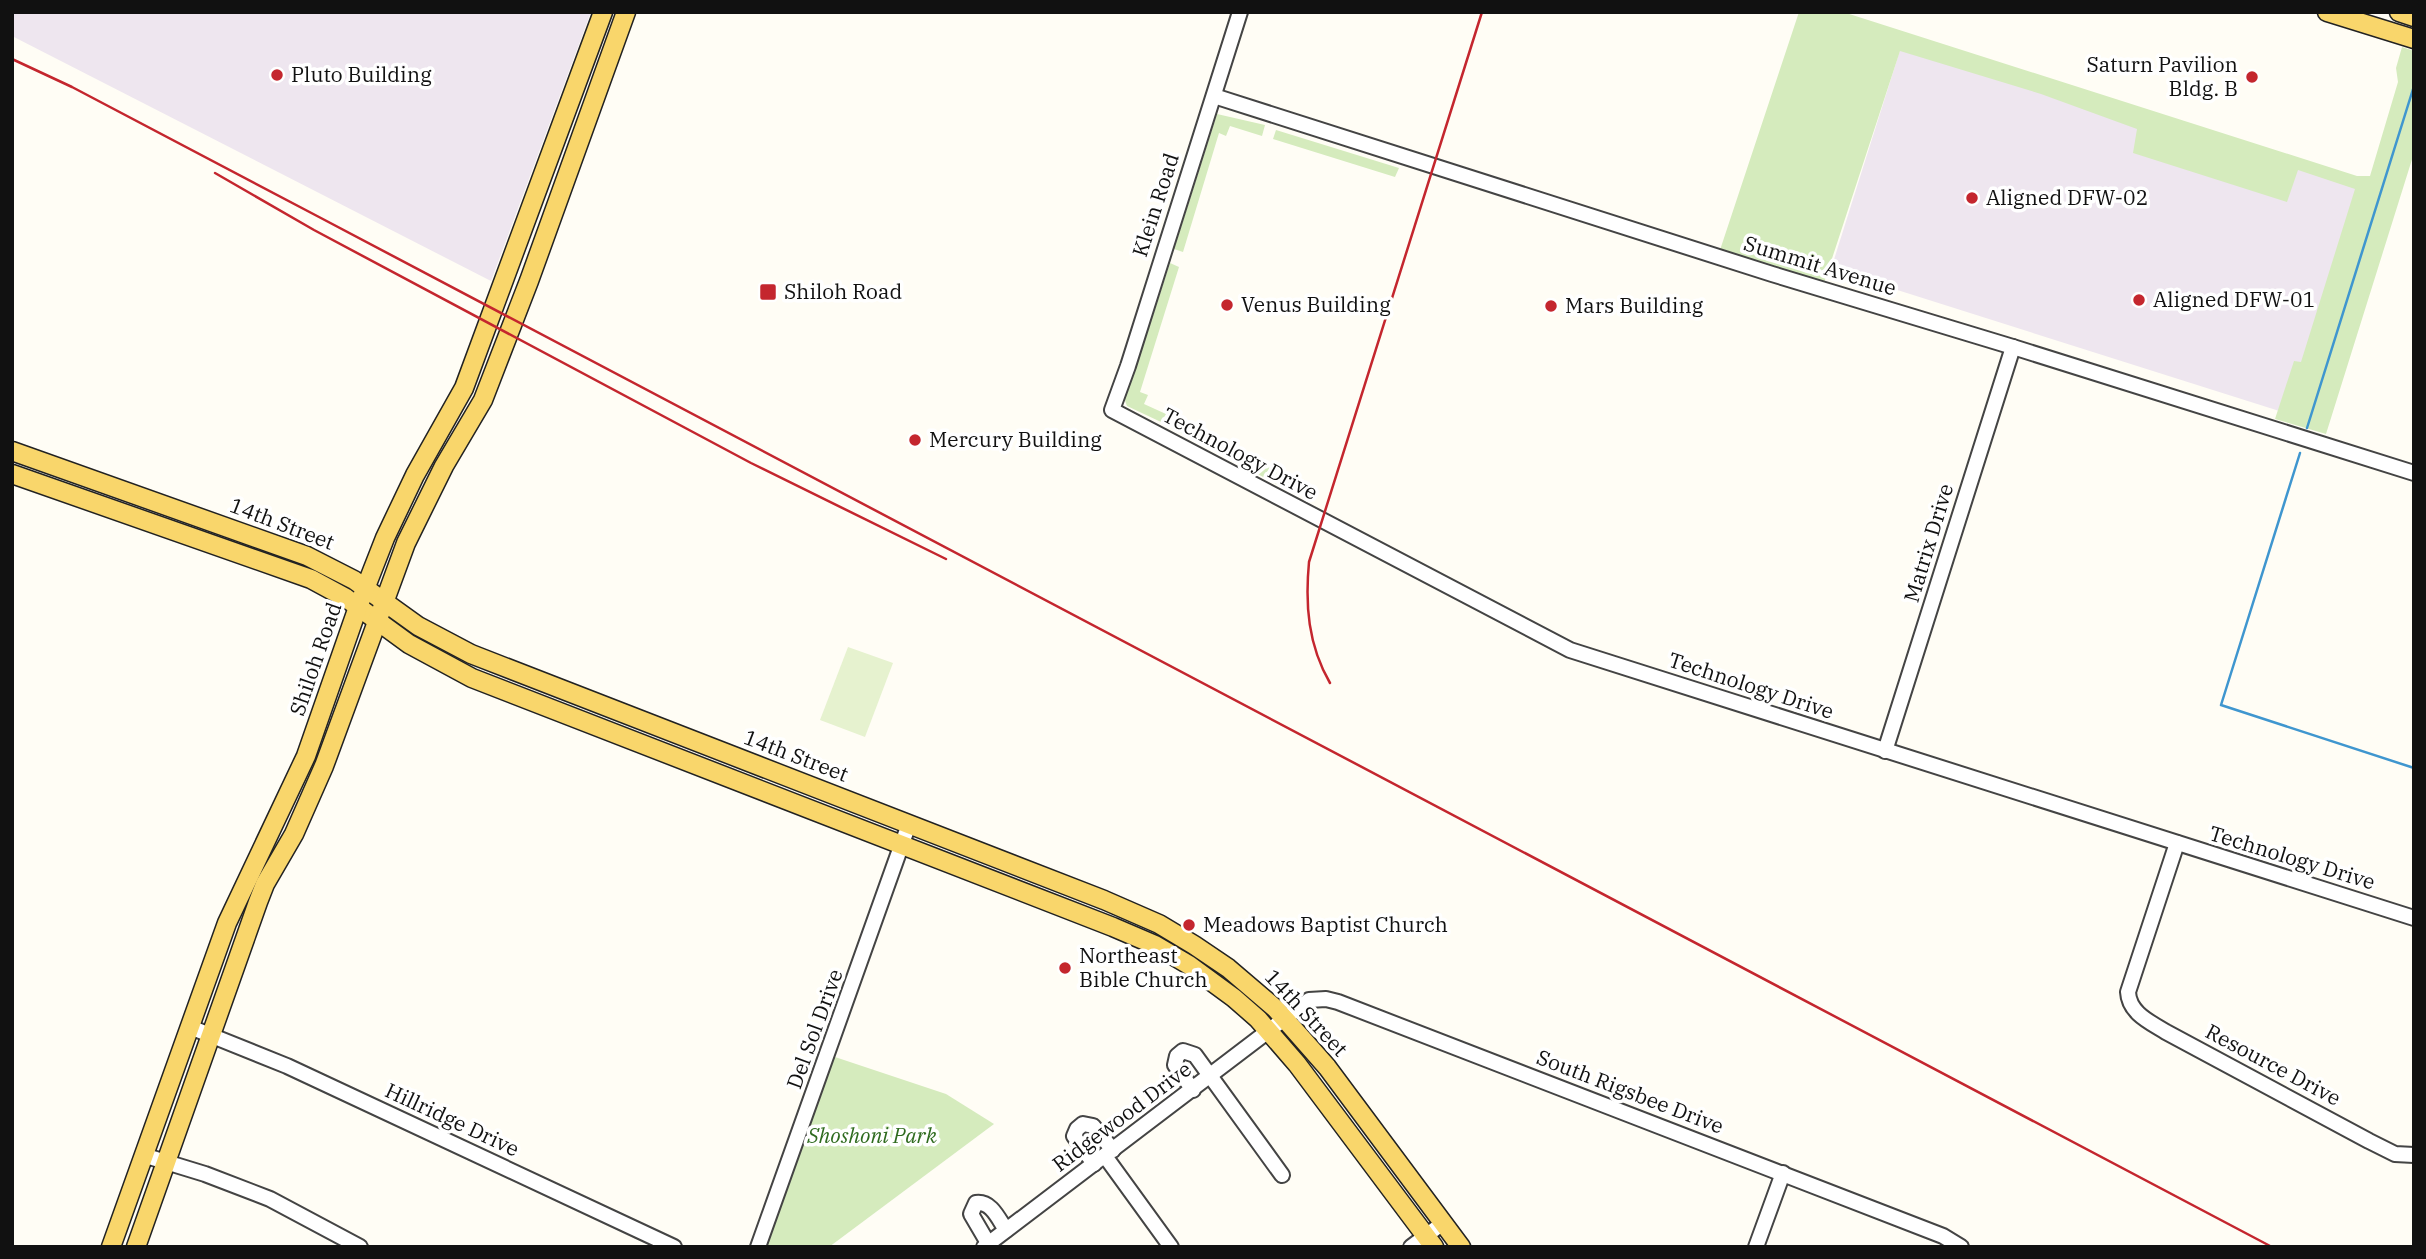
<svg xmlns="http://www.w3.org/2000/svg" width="2426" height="1259" font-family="'IBM Plex Serif',serif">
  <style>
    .industrial { fill: #eee6ef }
    .green { fill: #d5ebbd }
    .pitch { fill: #e6f2cf }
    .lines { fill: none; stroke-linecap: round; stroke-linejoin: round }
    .stream { stroke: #3f96cf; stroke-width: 2.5 }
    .minor-casing { stroke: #444; stroke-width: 18 }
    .major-casing { stroke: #222; stroke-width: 21 }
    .minor { stroke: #fff; stroke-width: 14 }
    .major { stroke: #f9d66b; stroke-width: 18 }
    .rail { stroke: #c4262e; stroke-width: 2.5 }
    .poi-dot { fill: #c4262e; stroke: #fff; stroke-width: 2.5 }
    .labels { text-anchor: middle; stroke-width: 7; stroke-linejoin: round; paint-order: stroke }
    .poi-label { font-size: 21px; fill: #111; stroke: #fff; text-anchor: start }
    .street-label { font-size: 21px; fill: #111; stroke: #fff }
    .park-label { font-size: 21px; font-style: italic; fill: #2f6b1f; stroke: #fff }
  </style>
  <rect width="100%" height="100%" fill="#fffdf5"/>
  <g class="industrial">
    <path d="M12,12h579l-100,269 -479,-245z"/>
    <path d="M1902,44l461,146 -71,225 -461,-146z"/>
  </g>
  <g class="green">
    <path d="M1799,12h44l514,164h13l28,-94 -2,-14 6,-21 12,4v102l-88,281 -51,-15 19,-58 7,1 54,-173 -57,-19 -11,32 -154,-49 4,-24 -96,-35 -141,-43 -77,235 -104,-33z"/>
    <path d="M1217,114l48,11 -3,11 -32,-10 -4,10 -7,-3 -36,119 -9,-3z"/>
    <path d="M1276,130l123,38 -4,9 -122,-38z"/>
    <path d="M1170,263l9,4 -39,125 8,3 -4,9 22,10 -5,8 -34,-16 -3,-8 8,-18z"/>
    <path d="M1177,419l120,63 -6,10 -119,-64z"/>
    <path d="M832,1056l114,38 48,30 -165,123h-66z"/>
  </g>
  <path class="pitch" d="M848,647l45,16 -28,74 -45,-17z"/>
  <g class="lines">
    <g class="stream">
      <path d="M2307,428l107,-342"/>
      <path d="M2300,453l-79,252 193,63"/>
    </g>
    <g class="minor-casing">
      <g id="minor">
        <path d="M1240,12l-112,354 -16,44 458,240 844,268"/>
        <path d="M1214,96l558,178 241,73 401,126"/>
        <path d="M1885,751l128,-404"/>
        <path d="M2177,843l-49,149c1,21 22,30 38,40l203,109 26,13 19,1"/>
        <path d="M190,1027l97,39 387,181"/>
        <path d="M1193,1090l-18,-25 2,-9 6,-5 12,4 87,120"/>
        <path d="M143,1155l62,19 65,25 90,48"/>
        <path d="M1105,1156l66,91"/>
        <path d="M1094,1164l-20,-28 3,-7 6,-5 10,2 20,24"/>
        <path d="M988,1243l-17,-29 5,-11c15,-2 22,15 30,27"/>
        <path d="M758,1247l151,-423"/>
        <path d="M984,1247l325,-247 17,-1 12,3 605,234 18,11"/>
        <path d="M1411,1247l32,-24"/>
        <path d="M1756,1247l27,-74"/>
      </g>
    </g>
    <g class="major-casing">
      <g id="major">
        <path d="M2327,12l87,27"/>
        <path d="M2399,12l15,5"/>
        <path d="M12,451l295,105 47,24 64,46 53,28 633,246 55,24 35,21 34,23 48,41 51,58 134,180"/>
        <path d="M12,474l299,105 35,19 63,46 63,34 641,249 42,18 34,20 45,33 24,21 39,45 137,183"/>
        <path d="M111,1247l116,-324 79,-167 52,-149 27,-69 30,-63 49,-87 139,-376"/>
        <path d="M136,1247l122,-345 7,-18 29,-50 30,-68 82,-223 38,-77 39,-66 46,-119 97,-269"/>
      </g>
    </g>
    <use href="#minor" class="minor"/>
    <use href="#major" class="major"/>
    <g class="rail">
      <path d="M12,59l60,28 247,130 1953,1030"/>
      <path d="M215,173l99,57 437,233 195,96"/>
      <path d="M1330,683c-22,-38 -25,-78 -21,-121l173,-550"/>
    </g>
  </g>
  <g class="poi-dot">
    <circle cx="277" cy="75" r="7"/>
    <circle cx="2252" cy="77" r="7"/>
    <circle cx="1972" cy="198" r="7"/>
    <rect x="759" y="283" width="18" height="18" rx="3.5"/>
    <circle cx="2139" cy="300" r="7"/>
    <circle cx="1227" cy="305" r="7"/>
    <circle cx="1551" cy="306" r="7"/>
    <circle cx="915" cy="440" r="7"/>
    <circle cx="1189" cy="925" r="7"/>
    <circle cx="1065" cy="968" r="7"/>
  </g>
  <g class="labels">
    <g class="poi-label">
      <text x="2238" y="72" text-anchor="end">Saturn Pavilion<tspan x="2238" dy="24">Bldg. B</tspan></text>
      <text x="291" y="82">Pluto Building</text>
      <text x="1986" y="205">Aligned DFW-02</text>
      <text x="784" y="299">Shiloh Road</text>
      <text x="2153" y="307">Aligned DFW-01</text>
      <text x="1241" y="312">Venus Building</text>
      <text x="1565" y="313">Mars Building</text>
      <text x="929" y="447">Mercury Building</text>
      <text x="1203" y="932">Meadows Baptist Church</text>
      <text x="1079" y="963">Northeast<tspan x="1079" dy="24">Bible Church</tspan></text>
    </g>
    <g class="street-label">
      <text transform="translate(1156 205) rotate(-72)" y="7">Klein Road</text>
      <text transform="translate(1820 266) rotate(17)" y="7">Summit Avenue</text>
      <text transform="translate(1240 454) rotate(28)" y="7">Technology Drive</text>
      <text transform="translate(282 524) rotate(21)" y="7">14th Street</text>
      <text transform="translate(1929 543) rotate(-73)" y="7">Matrix Drive</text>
      <text transform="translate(316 659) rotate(-71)" y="7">Shiloh Road</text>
      <text transform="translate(1751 686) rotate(18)" y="7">Technology Drive</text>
      <text transform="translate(796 756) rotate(21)" y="7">14th Street</text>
      <text transform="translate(2292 858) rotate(17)" y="7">Technology Drive</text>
      <text transform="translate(1306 1013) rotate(47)" y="7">14th Street</text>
      <text transform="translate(815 1029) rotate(-70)" y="7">Del Sol Drive</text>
      <text transform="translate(2273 1065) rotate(28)" y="7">Resource Drive</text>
      <text transform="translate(1630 1092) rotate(21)" y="7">South Rigsbee Drive</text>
      <text transform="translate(1122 1117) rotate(-37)" y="7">Ridgewood Drive</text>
      <text transform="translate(452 1120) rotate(25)" y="7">Hillridge Drive</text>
    </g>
    <g class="park-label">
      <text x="872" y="1143">Shoshoni Park</text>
    </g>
  </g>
  <rect width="2426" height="1259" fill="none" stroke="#111111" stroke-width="28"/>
</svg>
